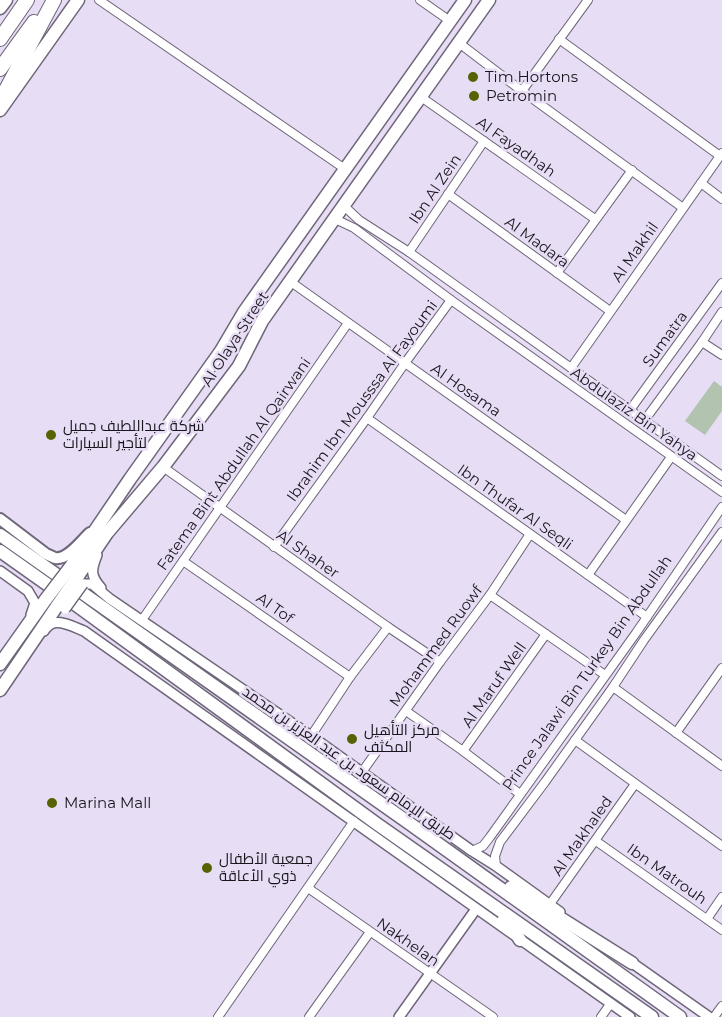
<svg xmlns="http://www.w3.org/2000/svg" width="722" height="1017" font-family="Montserrat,Cairo,sans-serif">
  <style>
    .green { fill: #b2c3af }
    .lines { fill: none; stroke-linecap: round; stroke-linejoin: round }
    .minor-casing { stroke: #6f667a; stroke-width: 10 }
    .tertiary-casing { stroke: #6f667a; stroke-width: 12 }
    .secondary-casing { stroke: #6f667a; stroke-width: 14 }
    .primary-casing { stroke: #6f667a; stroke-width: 15 }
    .motorway-casing { stroke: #6f667a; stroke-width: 16 }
    .minor { stroke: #fff; stroke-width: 8 }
    .tertiary { stroke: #fff; stroke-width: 9 }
    .secondary { stroke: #fff; stroke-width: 10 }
    .primary { stroke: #fff; stroke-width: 12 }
    .motorway { stroke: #fff; stroke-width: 14 }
    .tertiary-bridge-casing { stroke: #6f667a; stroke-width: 12; stroke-linecap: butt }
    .primary-bridge-casing { stroke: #6f667a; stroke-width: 15; stroke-linecap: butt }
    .tertiary-bridge { stroke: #fff; stroke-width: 9 }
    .primary-bridge { stroke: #fff; stroke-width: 12 }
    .poi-dot { fill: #566203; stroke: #e7ddf4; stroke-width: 2 }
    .labels { text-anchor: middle; stroke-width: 5; stroke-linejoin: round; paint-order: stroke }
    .poi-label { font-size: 15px; fill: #19151d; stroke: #e7ddf4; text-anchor: start }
    .street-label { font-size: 15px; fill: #19151d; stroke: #e7ddf4 }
  </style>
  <rect width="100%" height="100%" fill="#e7ddf4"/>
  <path class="green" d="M714,381l8,6v24l-17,24 -20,-14z"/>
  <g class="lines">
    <g class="minor-casing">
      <g id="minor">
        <path d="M99,0l246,169"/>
        <path d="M420,0l30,21"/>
        <path d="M559,39l161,117"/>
        <path d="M459,43l63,48 161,117"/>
        <path d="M522,91l66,-91"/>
        <path d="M421,97l174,122"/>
        <path d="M701,183l21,16"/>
        <path d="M448,194l162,117"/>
        <path d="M344,206l15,14 50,32 313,224"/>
        <path d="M335,219l19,9 97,72 271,192"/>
        <path d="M409,252l75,-111"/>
        <path d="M557,273l75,-103"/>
        <path d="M291,282l335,238"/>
        <path d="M702,342l20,13"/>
        <path d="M571,368l151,-215"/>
        <path d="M630,410l92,-127"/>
        <path d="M367,418l280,199"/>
        <path d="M644,421l58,-79 20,-30"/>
        <path d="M163,467l225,160 52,35"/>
        <path d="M274,547l93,-129 38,-55 46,-63"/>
        <path d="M183,561l167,116"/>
        <path d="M588,575l83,-118"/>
        <path d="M490,595l115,80"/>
        <path d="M142,620l206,-297"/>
        <path d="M613,687l109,79"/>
        <path d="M406,711l57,40 57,43"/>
        <path d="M676,733l46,-65"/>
        <path d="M311,736l39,-59 38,-50"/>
        <path d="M575,740l147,106"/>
        <path d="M463,751l83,-117"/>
        <path d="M362,772l78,-110 50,-67 40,-61"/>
        <path d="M596,841l126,89"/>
        <path d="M472,851l11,-5 7,-9 146,-204 86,-126"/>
        <path d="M496,866l-1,-10 5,-14 45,-60 68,-95 31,-47 78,-108"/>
        <path d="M308,888l185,129"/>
        <path d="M550,904l85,-120"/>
        <path d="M707,919l15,-22"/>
        <path d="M218,1017l136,-196"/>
        <path d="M309,1017l61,-85"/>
        <path d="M601,1017l10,-14"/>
        <path d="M714,1017l8,-11"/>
      </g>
    </g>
    <g class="tertiary-casing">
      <g id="tertiary">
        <path d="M97,555c-6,15 -7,20 4,33"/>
        <path d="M0,571l28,20 7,12 -4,12"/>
        <path d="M83,584h9l18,15 201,137 161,115 24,15 64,46"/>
        <path d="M44,631c1,-2 5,-6 7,-7 9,-5 25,4 33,7l546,386"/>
        <path d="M628,960l81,57"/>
        <path d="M399,1017l77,-108"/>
      </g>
    </g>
    <g class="secondary-casing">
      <path id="secondary" d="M0,519l46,35c1,0 8,4 9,4 13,2 26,-17 35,-25"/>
    </g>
    <g class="primary-casing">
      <g id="primary">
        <path d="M0,8l6,-8"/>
        <path d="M0,110l78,-110"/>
        <path d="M0,535l409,288 271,194"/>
        <path d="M0,551l75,53 302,220 275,193"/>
        <path d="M69,569l61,-90 91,-128 23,-39 221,-312"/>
        <path d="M78,576l29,-43 56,-66 76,-101 23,-45 227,-321"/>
        <path d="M0,664l46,-65"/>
        <path d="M0,690l57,-84"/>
        <path d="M511,887l121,76"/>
        <path d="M503,921l11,9 6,10"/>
      </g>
    </g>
    <g class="motorway-casing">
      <g id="motorway">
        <path d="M0,39l27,-39"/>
        <path d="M0,69l34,-47"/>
        <path d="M0,101l54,-101"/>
      </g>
    </g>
    <use href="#minor" class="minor"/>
    <use href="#tertiary" class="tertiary"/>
    <use href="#secondary" class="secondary"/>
    <use href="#primary" class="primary"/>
    <use href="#motorway" class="motorway"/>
    <g class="tertiary-bridge-casing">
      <path id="tertiary-bridge" d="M65,609l18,-25"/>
    </g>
    <g class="primary-bridge-casing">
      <g id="primary-bridge">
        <path d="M46,599l23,-30"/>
        <path d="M57,606l21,-30"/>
      </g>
    </g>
    <use href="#tertiary-bridge" class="tertiary-bridge"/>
    <use href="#primary-bridge" class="primary-bridge"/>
  </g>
  <g class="poi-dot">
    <circle cx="473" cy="77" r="6"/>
    <circle cx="474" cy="96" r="6"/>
    <circle cx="51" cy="435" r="6"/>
    <circle cx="352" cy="739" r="6"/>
    <circle cx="52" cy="803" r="6"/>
    <circle cx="207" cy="868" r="6"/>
  </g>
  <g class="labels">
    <g class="poi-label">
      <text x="485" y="82">Tim Hortons</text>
      <text x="486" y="101">Petromin</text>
      <text x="63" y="431">شركة عبداللطيف جميل<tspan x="63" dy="17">لتأجير السيارات</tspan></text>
      <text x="364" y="735">مركز التأهيل<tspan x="364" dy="17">المكثف</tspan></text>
      <text x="64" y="808">Marina Mall</text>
      <text x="219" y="864">جمعية الأطفال<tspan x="219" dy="17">ذوي الأعاقة</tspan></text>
    </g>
    <g class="street-label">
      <text transform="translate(516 147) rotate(35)" y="5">Al Fayadhah</text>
      <text transform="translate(435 189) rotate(-56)" y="5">Ibn Al Zein</text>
      <text transform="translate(537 242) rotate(36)" y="5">Al Madara</text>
      <text transform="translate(635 252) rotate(-55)" y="5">Al Makhil</text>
      <text transform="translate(235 339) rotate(-57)" y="5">Al Olaya Street</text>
      <text transform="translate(665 339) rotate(-54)" y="5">Sumatra</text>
      <text transform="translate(466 390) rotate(35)" y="5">Al Hosama</text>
      <text transform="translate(362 401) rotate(-54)" y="5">Ibrahim Ibn Mousssa Al Fayoumi</text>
      <text transform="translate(634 414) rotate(35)" y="5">Abdulaziz Bin Yahya</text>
      <text transform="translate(234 464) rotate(-55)" y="5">Fatema Bint Abdullah Al Qairwani</text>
      <text transform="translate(515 507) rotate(35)" y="5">Ibn Thufar Al Seqli</text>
      <text transform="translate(308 554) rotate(35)" y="5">Al Shaher</text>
      <text transform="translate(275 608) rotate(35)" y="5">Al Tof</text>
      <text transform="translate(436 646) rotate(-54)" y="5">Mohammed Ruowf</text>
      <text transform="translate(587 673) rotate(-55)" y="5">Prince Jalawi Bin Turkey Bin Abdullah</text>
      <text transform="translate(494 685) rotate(-55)" y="5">Al Maruf Well</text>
      <text transform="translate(349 763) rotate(35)" y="5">طريق الإمام سعود بن عبد العزيز بن محمد</text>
      <text transform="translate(582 836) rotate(-55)" y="5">Al Makhaled</text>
      <text transform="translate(667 874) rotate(35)" y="5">Ibn Matrouh</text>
      <text transform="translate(408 942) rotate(35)" y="5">Nakhelan</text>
    </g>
  </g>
</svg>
